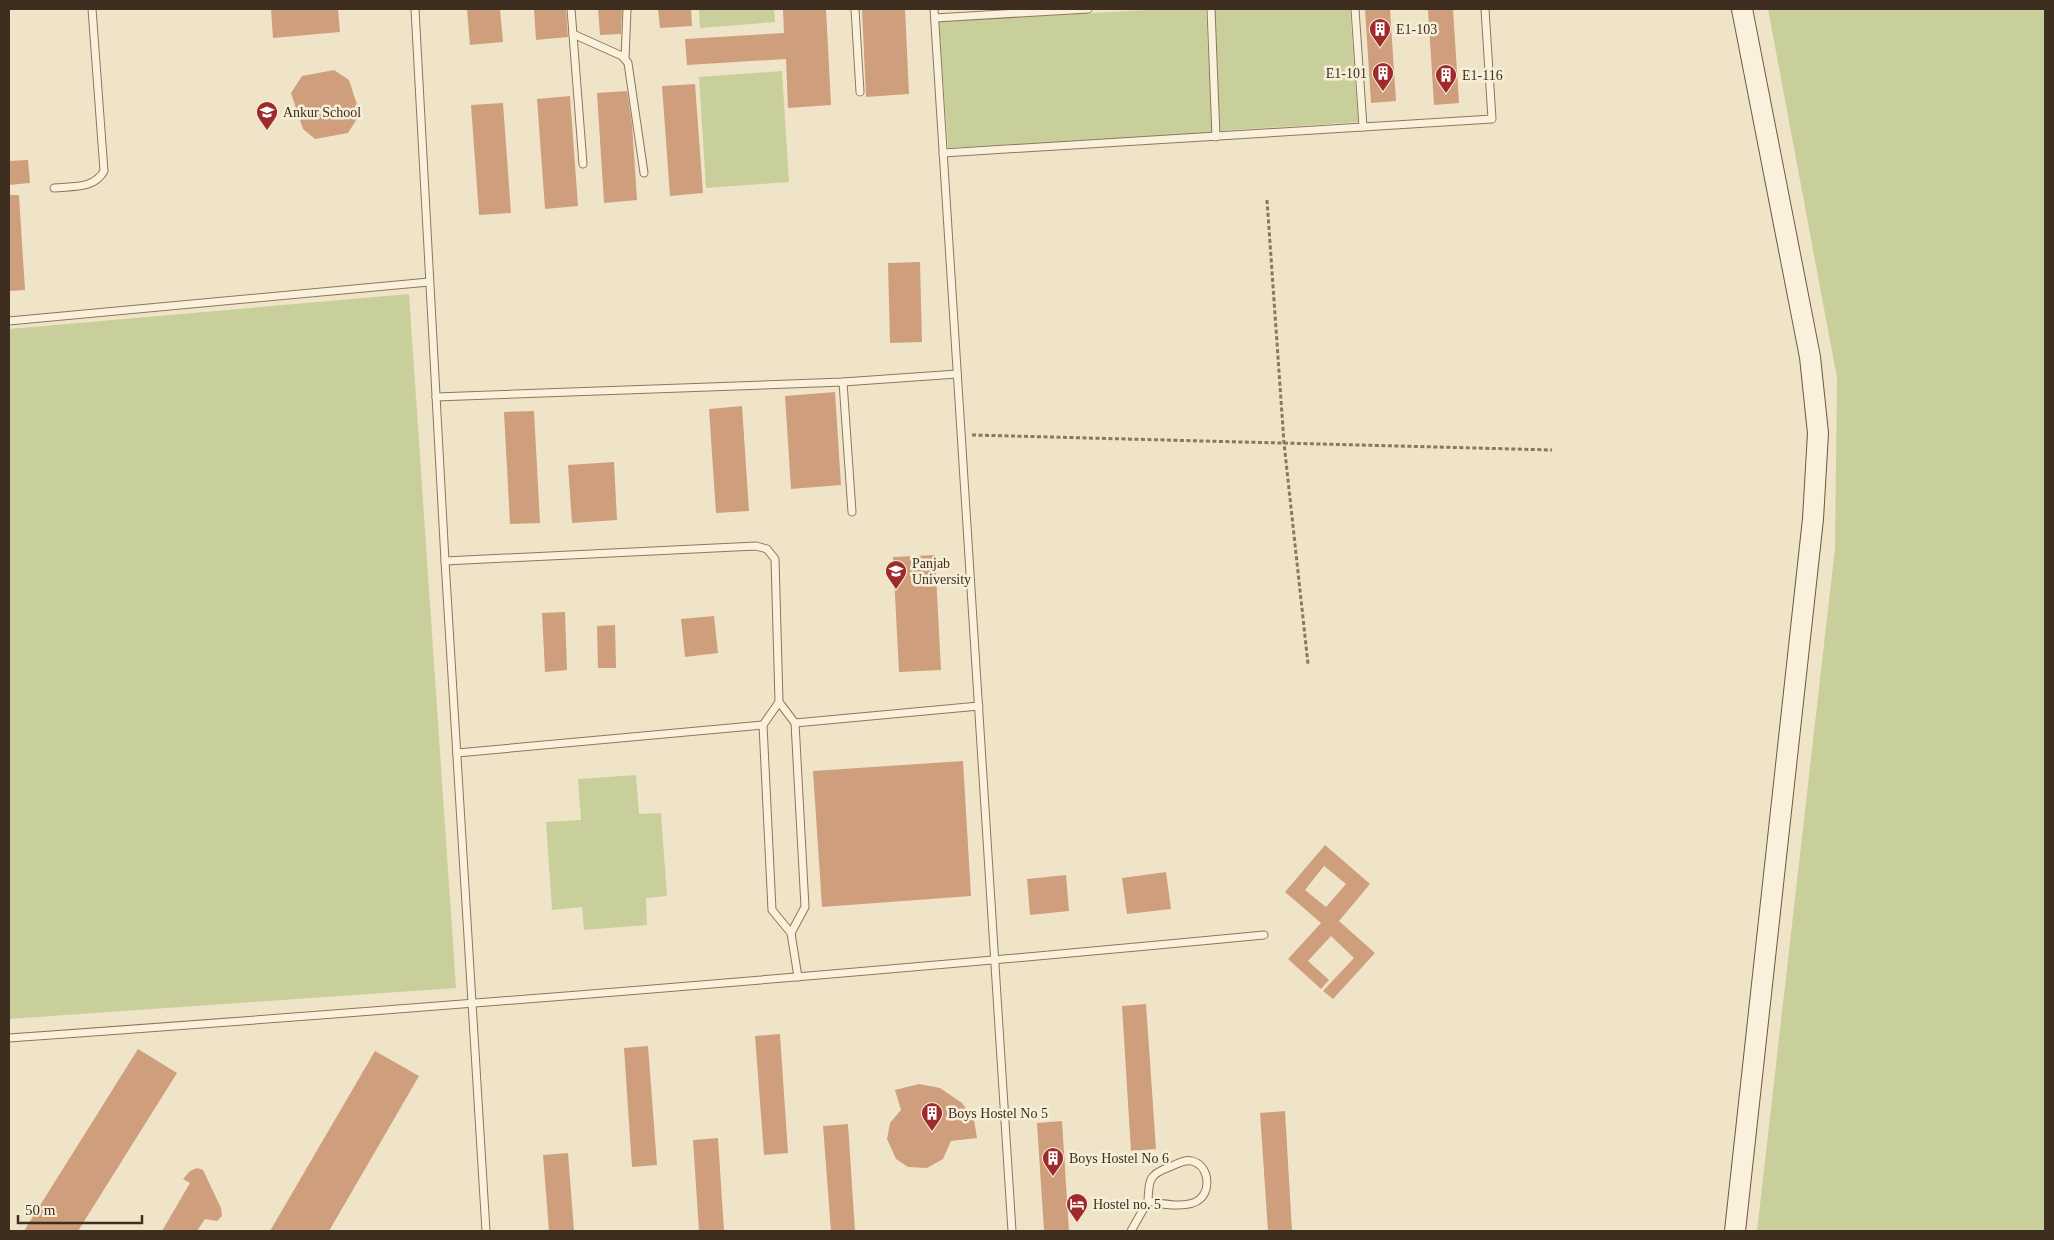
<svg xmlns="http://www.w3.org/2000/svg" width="2054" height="1240" font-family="Georgia,serif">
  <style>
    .green { fill: #c9cf9b }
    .building { fill: #cf9f7d; fill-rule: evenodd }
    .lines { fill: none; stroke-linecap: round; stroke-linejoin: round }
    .lane-casing { stroke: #8d765c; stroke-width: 9 }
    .secondary-casing { stroke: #6f573f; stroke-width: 22 }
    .path { stroke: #8d765c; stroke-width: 3; stroke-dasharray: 4 2.5; stroke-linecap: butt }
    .lane { stroke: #faf1dc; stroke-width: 7 }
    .secondary { stroke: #faf1dc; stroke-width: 20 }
    .labels { text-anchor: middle; stroke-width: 5; stroke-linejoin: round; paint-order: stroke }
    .poi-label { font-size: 14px; fill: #3d2e20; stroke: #f7eed8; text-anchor: start }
  </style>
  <rect width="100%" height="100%" fill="#f0e4c8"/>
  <g class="green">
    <path d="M699,9h75l1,13 -75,6z"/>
    <path d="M1163,9h43l6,124 -264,15 -9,-126z"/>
    <path d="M1215,9h135l8,113 -138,9z"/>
    <path d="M1768,9h277v1222h-288l78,-683 2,-170z"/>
    <path d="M782,71l7,111 -83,6 -7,-111z"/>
    <path d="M409,294l47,694 -447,31v-690z"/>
    <path d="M636,775l3,39 22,-1 6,83 -21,2 1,27 -63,5 -2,-23 -30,3 -6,-88 35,-2 -3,-41z"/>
  </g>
  <g class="building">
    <path d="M271,9h67l2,23 -67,6z"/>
    <path d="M467,9h33l3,33 -33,3z"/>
    <path d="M534,9h32l2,28 -32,3z"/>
    <path d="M598,9h24l-1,25 -21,1z"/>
    <path d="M658,9h33l1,17 -32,2z"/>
    <path d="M783,9h43l5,96 -43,3 -2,-49 -99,6 -2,-26 99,-6z"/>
    <path d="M862,9h43l4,85 -43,3z"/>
    <path d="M1365,9h25l6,92 -25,2z"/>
    <path d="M1428,9h25l6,94 -25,2z"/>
    <path d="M334,70l15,10 11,34 -12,19 -33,6 -12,-10 -12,-36 11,-17z"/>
    <path d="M695,84l8,109 -33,3 -8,-110z"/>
    <path d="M627,91l5,33 5,76 -33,3 -7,-110z"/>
    <path d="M570,96l8,110 -33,3 -8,-110z"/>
    <path d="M503,103l8,110 -32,2 -8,-110z"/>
    <path d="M28,160l2,23 -21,2v-24z"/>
    <path d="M9,195h10l6,95 -16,1z"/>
    <path d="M920,262l2,80 -32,1 -2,-80z"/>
    <path d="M835,392l6,93 -50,4 -6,-93z"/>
    <path d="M742,406l7,105 -33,2 -7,-104z"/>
    <path d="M534,411l6,112 -30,1 -6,-112z"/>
    <path d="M614,462l3,58 -45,3 -4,-58z"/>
    <path d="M935,555l6,115 -42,2 -6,-115z"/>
    <path d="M565,612l2,58 -22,2 -3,-59z"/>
    <path d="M714,616l4,37 -33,4 -4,-38z"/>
    <path d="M615,625l1,43h-18l-1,-42z"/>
    <path d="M963,761l8,135 -149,11 -9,-136z"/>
    <path d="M1325,845l45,39 -31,37 36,32 -42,46 -10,-8 31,-33 -23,-22 -23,25 21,19 -8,9 -33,-30 33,-36 -36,-31zM1324,866l22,18 -20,23 -21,-17z"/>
    <path d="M1166,872l5,37 -44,5 -5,-36z"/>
    <path d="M1066,875l3,36 -39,4 -3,-36z"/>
    <path d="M1146,1004l10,145 -25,2 -9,-145z"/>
    <path d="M780,1034l8,119 -24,2 -9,-119z"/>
    <path d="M648,1046l9,119 -25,2 -8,-119z"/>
    <path d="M138,1049l39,24 -99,158h-54z"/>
    <path d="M375,1051l44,25 -90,155h-59z"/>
    <path d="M919,1084l21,4 22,15 12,17 3,18 -26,3 -8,18 -16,9 -19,-1 -12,-8 -9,-20 3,-16 11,-13 -6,-20z"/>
    <path d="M1285,1111l7,120h-24l-8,-118z"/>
    <path d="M1062,1121l7,110h-25l-7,-108z"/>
    <path d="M848,1124l7,107h-24l-8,-105z"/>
    <path d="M718,1138l6,93h-25l-6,-91z"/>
    <path d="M568,1153l6,78h-25l-6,-76z"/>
    <path d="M197,1168l6,2 18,38 1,8 -5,5 -12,-2 -8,12h-35l28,-48 -7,-4 7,-8z"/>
  </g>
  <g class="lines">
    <g class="lane-casing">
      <g id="lane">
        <path d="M415,9l30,552 41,670"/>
        <path d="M571,9l12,155"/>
        <path d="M855,9l5,83"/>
        <path d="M934,9l78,1222"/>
        <path d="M1211,9l5,128"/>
        <path d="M1355,9l8,118"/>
        <path d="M935,18l153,-9"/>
        <path d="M573,34l49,22 6,7 16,110"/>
        <path d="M625,59l2,-50"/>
        <path d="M943,153l549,-34 -7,-110"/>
        <path d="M54,188c19,-2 40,1 50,-17l-12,-162"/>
        <path d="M9,321l420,-39"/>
        <path d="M843,382l9,130"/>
        <path d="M436,397l407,-15 114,-8"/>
        <path d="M445,561l311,-15 11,3 8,10 4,143 16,21 10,184 -14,26"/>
        <path d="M779,702l-16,23 9,185 19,23 7,44"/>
        <path d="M795,723l184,-17"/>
        <path d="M457,753l306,-28"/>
        <path d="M9,1038c419,-30 837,-63 1255,-103"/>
        <path d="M1131,1231l17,-30c13,3 41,8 52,-2 12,-11 8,-34 -8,-38 -8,-2 -17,4 -25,7 -19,7 -18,14 -19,33"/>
      </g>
    </g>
    <g class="secondary-casing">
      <path id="secondary" d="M1735,1231l78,-712 5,-86 -8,-76 -68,-348"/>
    </g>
    <g class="path">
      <path d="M1267,200l17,243 24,221"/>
      <path d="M972,435l580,15"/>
    </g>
    <use href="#lane" class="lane"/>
    <use href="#secondary" class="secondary"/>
  </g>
  <defs>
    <g id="building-pin" transform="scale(1.125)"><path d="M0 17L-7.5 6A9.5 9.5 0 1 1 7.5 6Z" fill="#9e2a2b" stroke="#f7eed8"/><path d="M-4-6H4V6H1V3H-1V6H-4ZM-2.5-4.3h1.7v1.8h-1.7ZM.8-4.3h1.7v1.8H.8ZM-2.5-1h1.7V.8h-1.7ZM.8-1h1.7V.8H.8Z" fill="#fff"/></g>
    <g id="school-pin" transform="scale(1.125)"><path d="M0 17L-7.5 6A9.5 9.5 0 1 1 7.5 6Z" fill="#9e2a2b" stroke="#f7eed8"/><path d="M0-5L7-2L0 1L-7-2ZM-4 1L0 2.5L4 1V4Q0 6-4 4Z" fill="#fff"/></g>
    <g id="university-pin" transform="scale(1.125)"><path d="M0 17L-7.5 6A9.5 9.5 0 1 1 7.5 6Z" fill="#9e2a2b" stroke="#f7eed8"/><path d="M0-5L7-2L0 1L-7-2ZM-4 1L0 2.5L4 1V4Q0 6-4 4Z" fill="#fff"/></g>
    <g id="hotel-pin" transform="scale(1.125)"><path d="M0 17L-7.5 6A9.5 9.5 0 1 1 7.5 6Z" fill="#9e2a2b" stroke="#f7eed8"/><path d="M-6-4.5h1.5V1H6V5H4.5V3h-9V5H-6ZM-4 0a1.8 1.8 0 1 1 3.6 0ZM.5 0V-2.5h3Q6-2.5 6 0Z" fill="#fff"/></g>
  </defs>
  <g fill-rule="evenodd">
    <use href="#building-pin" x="1380" y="29"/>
    <use href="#building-pin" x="1383" y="73"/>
    <use href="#building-pin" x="1446" y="75"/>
    <use href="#school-pin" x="267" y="112"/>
    <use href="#university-pin" x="896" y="571"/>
    <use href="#building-pin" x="932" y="1113"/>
    <use href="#building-pin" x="1053" y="1158"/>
    <use href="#hotel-pin" x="1077" y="1204"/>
  </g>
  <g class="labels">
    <g class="poi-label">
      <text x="1396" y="34">E1-103</text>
      <text x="1367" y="78" text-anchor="end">E1-101</text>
      <text x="1462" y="80">E1-116</text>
      <text x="283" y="117">Ankur School</text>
      <text x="912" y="568">Panjab<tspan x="912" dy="16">University</tspan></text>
      <text x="948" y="1118">Boys Hostel No 5</text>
      <text x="1069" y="1163">Boys Hostel No 6</text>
      <text x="1093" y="1209">Hostel no. 5</text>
    </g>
  </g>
  <rect width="2054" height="1240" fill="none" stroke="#3d2e20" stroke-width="20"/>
  <path d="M18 1215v8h124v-8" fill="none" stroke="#3d2e20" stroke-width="2.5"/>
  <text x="25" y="1215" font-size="15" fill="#3d2e20" stroke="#f7eed8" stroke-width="4" paint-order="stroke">50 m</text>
</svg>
